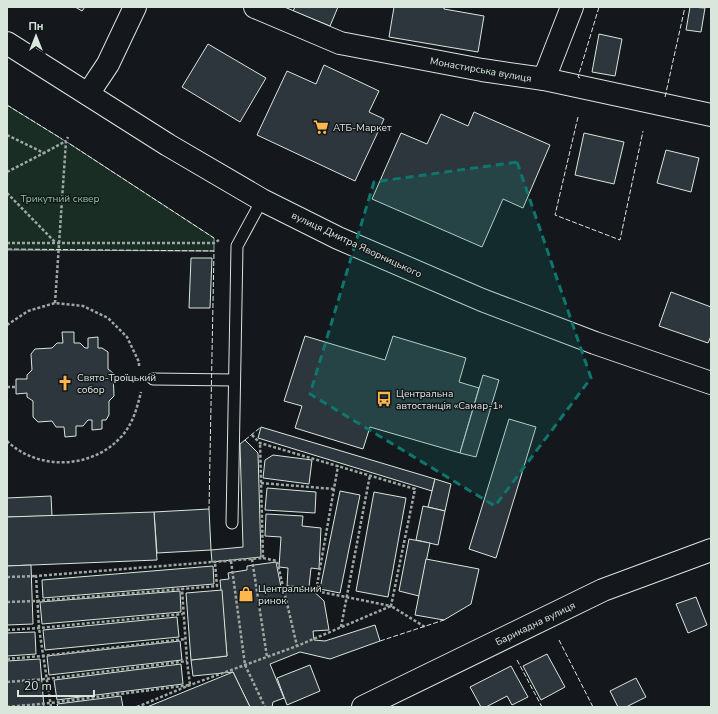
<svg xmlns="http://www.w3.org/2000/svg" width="718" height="714" font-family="'Nunito Sans',sans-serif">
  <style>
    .green { fill: #1a2d24; stroke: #939e99 }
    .building { fill: #2c363c; stroke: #d8e6dc }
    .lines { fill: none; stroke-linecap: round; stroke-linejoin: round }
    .service-casing { stroke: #d8e6dc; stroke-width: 13 }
    .minor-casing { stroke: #d8e6dc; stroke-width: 24 }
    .trunk-casing { stroke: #d8e6dc; stroke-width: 24 }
    .path { stroke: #9da8a2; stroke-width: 2.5; stroke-dasharray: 3 2; stroke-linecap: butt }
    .service { stroke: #14181c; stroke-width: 11 }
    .minor { stroke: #14181c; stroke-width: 22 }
    .trunk { stroke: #14181c; stroke-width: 22 }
    .fence { stroke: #d8e6dc; stroke-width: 1; stroke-dasharray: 5 2; stroke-linecap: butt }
    .marked { fill: #0f766e; fill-opacity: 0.2; stroke: #0f766e; stroke-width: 3; stroke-dasharray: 8 5; stroke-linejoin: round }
    .labels { text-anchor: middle; stroke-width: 3; stroke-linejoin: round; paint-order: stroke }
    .street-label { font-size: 10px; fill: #d8e6dc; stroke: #14181c }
    .poi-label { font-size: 10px; fill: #d8e6dc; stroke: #14181c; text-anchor: start }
    .park-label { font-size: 10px; fill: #8ac095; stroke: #14181c }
  </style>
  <rect width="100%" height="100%" fill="#14181c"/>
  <path class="green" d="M7,105l63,39 144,94v13l-207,-1z"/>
  <g class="building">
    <path d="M75,7h10l-3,4z"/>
    <path d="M295,7h43l-8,19 -37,-15z"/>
    <path d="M394,7h50v2l40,7 -6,36 -89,-15z"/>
    <path d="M690,7l15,1 -4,24 -15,-2z"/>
    <path d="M599,34l23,5 -7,37 -23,-4z"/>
    <path d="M208,44l58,34 -26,44 -58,-35z"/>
    <path d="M324,65l55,26 -10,21 15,7 -29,62 -98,-46 30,-64 29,13z"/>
    <path d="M474,112l76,33 -27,63 -20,-9 -21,48 -110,-48 29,-66 26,11 14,-30 27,12z"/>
    <path d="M584,133l40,9 -10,42 -39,-9z"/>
    <path d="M666,150l33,8 -8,34 -34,-9z"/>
    <path d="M191,258h21l-2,50h-21z"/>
    <path d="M671,292l40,15v29l-3,7 -49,-17z"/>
    <path d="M62,332h12v11h6l5,5h3v-10l10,-1v11h4l6,4v17l5,4 1,23 -5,5v14l-3,5h-4v9l-10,1v-10h-4l-5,6h-7v10l-11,1 -1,-10h-8l-4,-6 -14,1 -5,-5v-16l-6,-4v-4l-11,1v-15h11v-4l5,-5 -1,-16 4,-5 17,-1 5,-5h6z"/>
    <path d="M305,336l80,24 8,-24 73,22 -7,24 20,6 -19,65 -90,-26 -7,22 -68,-21 7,-22 -18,-5z"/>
    <path d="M483,375l16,5 -23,77 -16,-4z"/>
    <path d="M509,419l27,8 -40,131 -27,-9z"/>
    <path d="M261,427l174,52 -3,12 -174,-53z"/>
    <path d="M245,440l13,13 3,104 -49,5 -1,-12 32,-3 -3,-103z"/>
    <path d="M273,455l39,5 -3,24 -46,-6 2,-18z"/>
    <path d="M435,479l16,5 -6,27 -17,-4z"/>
    <path d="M267,488l49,4 -1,21 -50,-3z"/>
    <path d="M340,491l20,4 -20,98 -20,-4z"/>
    <path d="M374,492l32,6 -18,99 -32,-6z"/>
    <path d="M51,496l1,20 -45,1v-19z"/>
    <path d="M423,506l22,5 -7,34 -22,-5z"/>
    <path d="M209,509l2,41 -54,3 -3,-41z"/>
    <path d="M154,512l3,48 -150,6v-49z"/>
    <path d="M266,514l37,2 -1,10 19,2 -2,41 -8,-1 -2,19 -22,-1 1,-18 -9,-1 2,-30 -16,-1z"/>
    <path d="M409,539l21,4 -11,53 -20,-5z"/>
    <path d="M426,559l53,10 -8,35 -27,16 -29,-5z"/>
    <path d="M276,562l5,25h28l15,14 5,29 -16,1 1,9 11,1 50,-16 5,16 -50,18 -30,-7 -30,12 14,34 -11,4 -1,5h-22l-17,-35 -40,4 -2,-16 36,-4 -7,-76 9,-1 -1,-6 19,-3v-4z"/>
    <path d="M31,565l2,59 -26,1v-59z"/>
    <path d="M213,566l1,18 -171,14 -1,-18z"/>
    <path d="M222,590l5,66 -36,4 -5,-67z"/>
    <path d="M180,591l1,21 -139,12 -2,-22z"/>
    <path d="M696,597l11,28 -19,8 -12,-29z"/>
    <path d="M177,617l2,20 -134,13 -2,-20z"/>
    <path d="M35,632l1,22 -29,2v-23z"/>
    <path d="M180,641l2,19 -133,15 -2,-19z"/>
    <path d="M547,654l18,33 -24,13 -18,-34z"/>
    <path d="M40,659l4,48h-37v-46z"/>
    <path d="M181,664l2,20 -126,16 -3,-20z"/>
    <path d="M310,665l10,26 -33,14 -10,-27z"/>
    <path d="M511,666l17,31 -16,8 -5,-9 -21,11h-5l-11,-20z"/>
    <path d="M233,672l17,35h-103z"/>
    <path d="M636,678l10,19 -20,10h-8l-8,-16z"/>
    <path d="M121,696l2,11h-65l-1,-3z"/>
  </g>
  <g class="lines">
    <g class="service-casing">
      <g id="service">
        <path d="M153,379l81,1"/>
        <path d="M232,523l5,-277 25,-46"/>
      </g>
    </g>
    <g class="minor-casing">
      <g id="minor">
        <path d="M255,7l85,36 142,27 62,9 167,36"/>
        <path d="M544,79l28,-72"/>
        <path d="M88,94l20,-30 27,-57"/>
        <path d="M363,707l240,-117 108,-40"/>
      </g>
    </g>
    <g class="trunk-casing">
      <path id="trunk" d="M7,43l161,102 94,55 76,38 144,62 113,43 116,40"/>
    </g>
    <g class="path">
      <path d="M7,135l37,18 22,-12"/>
      <path d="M7,172l37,-19"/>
      <path d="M7,193l48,49"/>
      <path d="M7,243h207l5,-3"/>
      <path d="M55,303l11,-162 2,-4"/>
      <path d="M7,325l21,-14 27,-8 28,3 25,12 19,19 12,25v4"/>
      <path d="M7,387h9"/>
      <path d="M252,435l8,8 155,46 -24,117 -75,-15 22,-125"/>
      <path d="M7,441c31,30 85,28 114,-4 12,-13 16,-29 20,-45"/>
      <path d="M261,483l73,6"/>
      <path d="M263,558l14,3 20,85"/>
      <path d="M252,559l15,98"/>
      <path d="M231,561l14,104 20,42"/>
      <path d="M7,577l29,-1"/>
      <path d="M7,602l30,-1 145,-12"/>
      <path d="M341,627l29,-152"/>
      <path d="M7,630l32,-2 144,-14"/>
      <path d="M7,659l35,-3 143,-17"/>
      <path d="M7,682l39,-3 141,-18"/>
      <path d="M7,707l43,-4 140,-18 -3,-24 -5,-72 35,-3 -2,-23"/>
      <path d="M51,707l-12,-79 -3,-52 227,-18 -3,-115"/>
      <path d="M137,707l53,-22 107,-39 94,-40 34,21"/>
    </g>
    <use href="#service" class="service"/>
    <use href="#minor" class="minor"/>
    <use href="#trunk" class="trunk"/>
    <g class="fence">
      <path d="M580,78l-2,-1 21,-70"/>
      <path d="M665,97l20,-90"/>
      <path d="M7,105l55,34"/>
      <path d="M578,117l-23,98 65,25 23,-109"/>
      <path d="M70,144l144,94"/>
      <path d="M7,249l207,2 -5,258"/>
      <path d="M245,440l16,-13"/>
      <path d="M559,640l34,67"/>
      <path d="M380,641l64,-21"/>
      <path d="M517,660l25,47"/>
    </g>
  </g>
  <path class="marked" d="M517,162l74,216 -96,128 -185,-112 64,-212z"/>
  <defs>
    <g id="supermarket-bare" transform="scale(1.2)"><path d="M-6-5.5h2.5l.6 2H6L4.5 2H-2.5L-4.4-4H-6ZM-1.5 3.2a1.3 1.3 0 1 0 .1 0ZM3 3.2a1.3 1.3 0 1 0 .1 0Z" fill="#ffb74d" stroke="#14181c" stroke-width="2.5" paint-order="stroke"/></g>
    <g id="church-bare" transform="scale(1.2)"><path d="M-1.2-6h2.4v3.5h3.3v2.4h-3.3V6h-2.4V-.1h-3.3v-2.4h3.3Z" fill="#ffb74d" stroke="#14181c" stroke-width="2.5" paint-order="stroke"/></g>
    <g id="bus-bare" transform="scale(1.2)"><path d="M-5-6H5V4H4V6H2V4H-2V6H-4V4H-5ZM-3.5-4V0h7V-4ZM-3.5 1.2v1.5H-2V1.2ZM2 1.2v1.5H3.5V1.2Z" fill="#ffb74d" stroke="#14181c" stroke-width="2.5" paint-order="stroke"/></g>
    <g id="shop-bare" transform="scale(1.2)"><path d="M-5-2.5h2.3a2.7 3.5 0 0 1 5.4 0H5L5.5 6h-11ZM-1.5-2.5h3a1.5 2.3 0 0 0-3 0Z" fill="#ffb74d" stroke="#14181c" stroke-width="2.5" paint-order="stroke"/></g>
  </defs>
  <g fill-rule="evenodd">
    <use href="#supermarket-bare" x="321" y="127"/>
    <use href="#church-bare" x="65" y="383"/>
    <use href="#bus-bare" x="384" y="399"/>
    <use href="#shop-bare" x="246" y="594"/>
  </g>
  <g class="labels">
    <g class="street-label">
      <text transform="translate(481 69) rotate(10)" y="4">Монастирська вулиця</text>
      <text transform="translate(357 244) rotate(25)" y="4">вулиця Дмитра Яворницького</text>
      <text transform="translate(535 623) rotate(-26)" y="4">Барикадна вулиця</text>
    </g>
    <g class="poi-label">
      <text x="333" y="131">АТБ-Маркет</text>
      <text x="77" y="381">Свято-Троїцький<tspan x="77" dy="12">собор</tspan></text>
      <text x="396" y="397">Центральна<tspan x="396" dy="12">автостанція «Самар-1»</tspan></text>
      <text x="258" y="592">Центральний<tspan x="258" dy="12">ринок</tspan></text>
    </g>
    <g class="park-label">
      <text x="60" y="202">Трикутний сквер</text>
    </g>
  </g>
  <rect width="718" height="714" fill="none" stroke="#d8e6dc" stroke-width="16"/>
  <g transform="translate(36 36)" stroke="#14181c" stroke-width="3" paint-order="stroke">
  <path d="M0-3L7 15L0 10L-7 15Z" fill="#d8e6dc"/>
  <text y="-6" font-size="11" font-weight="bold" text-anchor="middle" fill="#d8e6dc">Пн</text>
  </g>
  <path d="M18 690v6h76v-6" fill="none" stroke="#d8e6dc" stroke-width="2"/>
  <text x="24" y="690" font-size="12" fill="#d8e6dc" stroke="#14181c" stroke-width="3" paint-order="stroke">20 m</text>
</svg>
